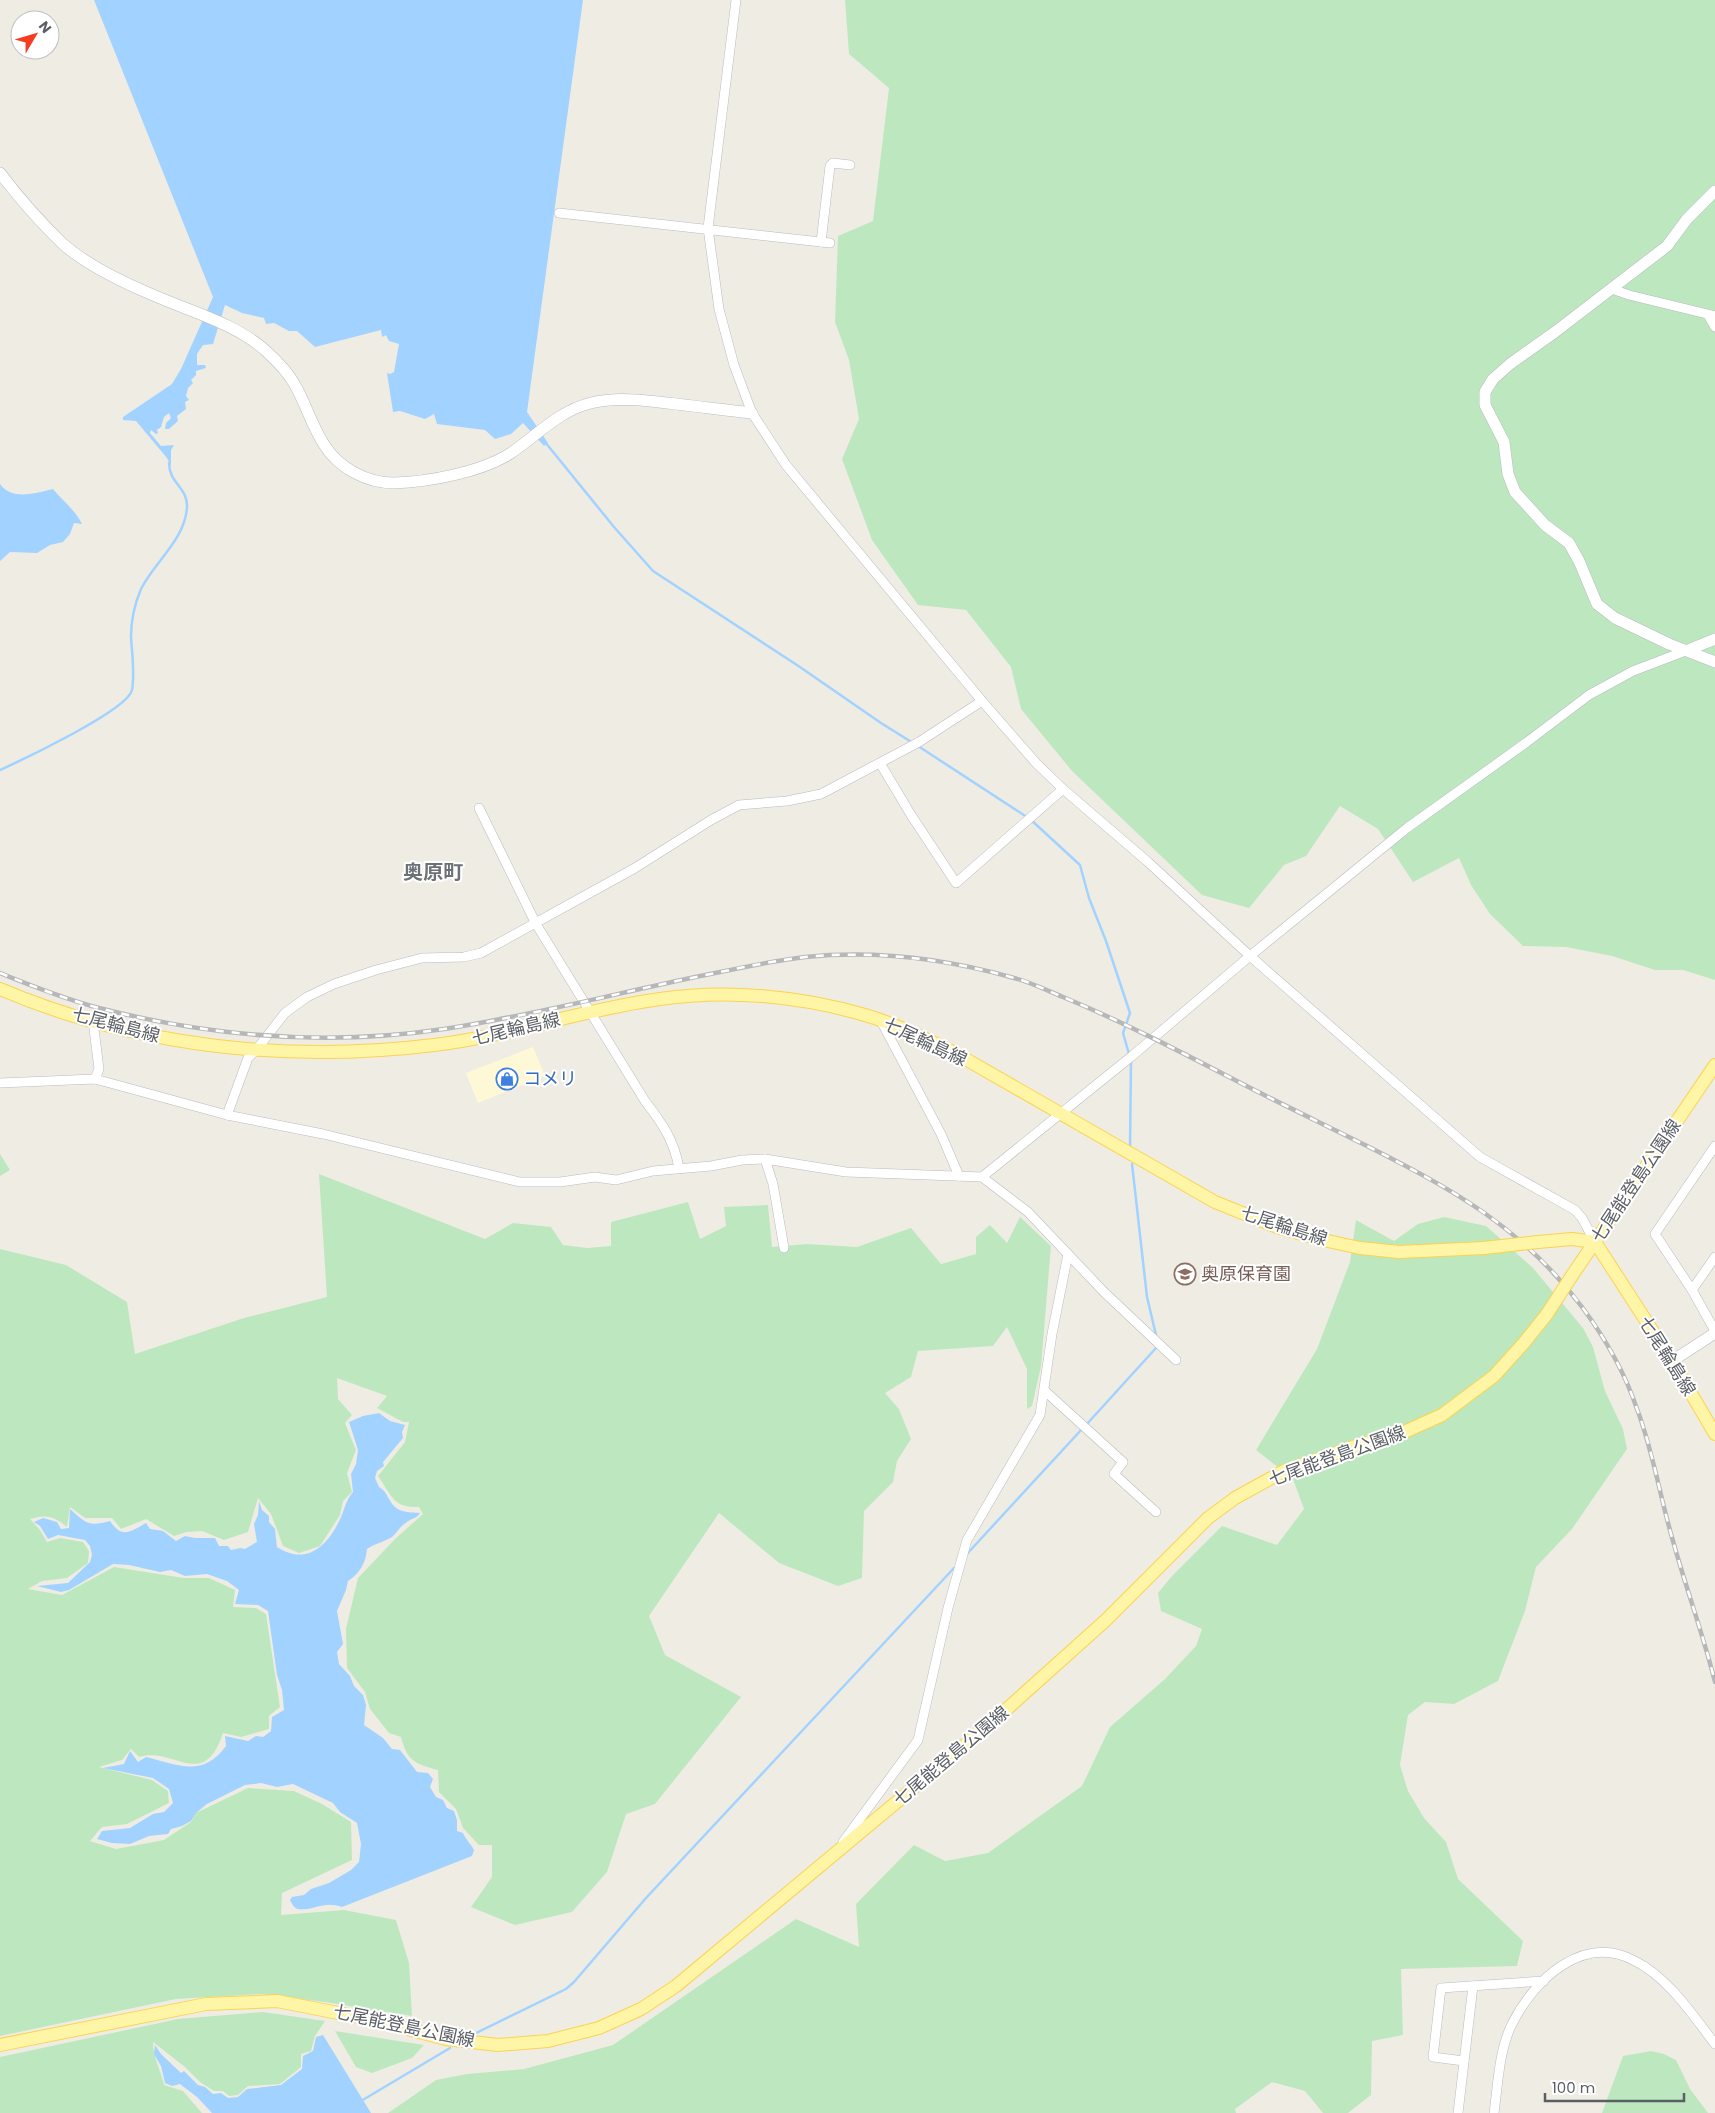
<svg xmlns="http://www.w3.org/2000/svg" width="1715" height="2113" font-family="Poppins,'Noto Sans JP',sans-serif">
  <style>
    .commercial { fill: #fff8d7 }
    .green { fill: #bde8bf }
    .water { fill: #a2d2ff }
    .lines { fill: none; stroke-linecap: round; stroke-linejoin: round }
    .stream { stroke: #a2d2ff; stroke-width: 2.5 }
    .street-casing { stroke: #b8bbc0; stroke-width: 10 }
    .secondary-casing { stroke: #b8bcc2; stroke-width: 12 }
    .primary-casing { stroke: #fbd34f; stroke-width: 14 }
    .street { stroke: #fff; stroke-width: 9 }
    .secondary { stroke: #fff; stroke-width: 11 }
    .primary { stroke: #fff5a7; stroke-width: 12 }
    .rail-casing { stroke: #b6b7b8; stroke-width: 4.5 }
    .rail { stroke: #fff; stroke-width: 2.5; stroke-dasharray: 8; stroke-linecap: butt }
    .primary-bridge-casing { stroke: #fbd34f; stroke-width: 14; stroke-linecap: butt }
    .primary-bridge { stroke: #fff5a7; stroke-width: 12 }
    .labels { text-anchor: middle; stroke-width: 4; stroke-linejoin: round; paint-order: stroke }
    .street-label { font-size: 18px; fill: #5b5f65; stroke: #fff }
    .shop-label { font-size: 18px; fill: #366cbe; stroke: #fff; text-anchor: start }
    .education-label { font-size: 18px; fill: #785e54; stroke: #fff; text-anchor: start }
    .quarter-label { font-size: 20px; font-weight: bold; fill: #6c7177; stroke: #fff }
  </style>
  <rect width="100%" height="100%" fill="#efede3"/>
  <path class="commercial" d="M533,1047l12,29 -67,27 -12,-30z"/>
  <g class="green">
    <path d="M845,0h870v980l-32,-10h-28l-43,-14 -46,-9 -43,-1 -33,-32 -19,-29 -12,-27 -46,24 -35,-53 -38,-23 -34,50 -22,9 -35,43 -47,-13 -130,-124 -51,-62 -10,-42 -45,-57 -48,-5 -46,-65 -30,-81 17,-40 -10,-59 -14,-38 3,-86 35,-15 16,-133 -40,-34z"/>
    <path d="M0,1154l10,16 -10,6z"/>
    <path d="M319,1174l166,65 28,-16 38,4 12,18 24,3 24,-2v-24l77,-20 12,37 26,-13 -2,-19 44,-2 4,42 35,-3 50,3 54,-19 30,36 35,-10v-17l14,-12 17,18 13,-26 31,29 -10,120 -9,40 -5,3v-40l-20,-42 -14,19 -75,5 -7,26 -26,16 14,16 12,30 -14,22 -4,21 -29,29 -2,67 -24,8 -59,-23 -60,-50 -70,103 16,39 76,42 -86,107 -29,10 -19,58 -35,40 -57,13 -44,-18 21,-30v-32h-13l-16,-17 -7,-19 -17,-17 -1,-22c-23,-6 -31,-9 -37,-33l-12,-4 -19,-24 -5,-17 -18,-24 -1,-39 12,-51 37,-39 28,-25 -4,-7c-26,1 -27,-11 -41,-31l27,-34 4,-20h-6l-26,-14 10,-12 -50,-18 1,21 14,16 -7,8 11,27 -9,23 5,19 -9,9 -3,14 -20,31 -21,7 -16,-7 -12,-32 -13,-16 -10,34 -24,8 -22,-9 -16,1 -12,4 -28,-17 -25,10 -9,-11h-27l-15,-11 -3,20c-13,-11 -21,-13 -37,-8l10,11 7,12 13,-4 23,4 6,9 -1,12 -21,15 -25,3 -14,8 34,6 52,-28 70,11h25l26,12 -2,17 23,1 10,6 14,93 -11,9v13l-28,8 -18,-4c-19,59 -50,13 -84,24l-8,-8 -9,11 -23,7 53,13 16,11 1,12 -42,21 -25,3 -12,14 26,8 48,-9 27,-18 5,-9 52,-25 46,3 28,13 29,18 1,38 -70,33 -1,22 63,-5 52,10 13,43 3,53 -87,-14 -64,-8 -85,5 -176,37v-787l66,16 61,37 8,52 109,-36 83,-21z"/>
    <path d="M1444,1217l42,9 47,42 50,60 10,19 12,44 18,38 4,20 -55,80 -36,38 -11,44 -27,70 -44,23 -29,-2 -17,13 -8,50 8,26 16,27 22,24 12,37 65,62 -6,25 -116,3 2,66 -31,6 -1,54 -23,18h-25l-18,-22 -33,-9 -37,27 1,4h-848l48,-33 31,-6 57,-5 89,-24 183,-126 63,28 -3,-43 58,-59 31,16 43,-8 94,-67 28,-59 55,-48 31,-33 6,-17 -41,-18 -3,-18 14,-17 50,-50 55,19 27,-36 -11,-30 -37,-29 61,-101 33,-87 6,-42 38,21 24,-17z"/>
    <path d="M263,2012l62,9 -10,15 -4,15 -10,3v13l-21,17 -32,2 -10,9 -9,1 -6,-5h-9l-14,-9 -15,-15 -32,-25c0,16 8,28 11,43l19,6 19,22h-202v-56l178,-38z"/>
    <path d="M335,2031l89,14 -12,13 -40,15 -16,-6z"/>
    <path d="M1651,2051l13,3 12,6 14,29 18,24h-106l21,-57z"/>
  </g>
  <g class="water">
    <path d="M94,0h489l-56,412 21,31 -4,3 -21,-23 -12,11 -16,5 -10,-9 -48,-6 -3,-10 -9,5 -25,-8 -7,1 -6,-39 3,1 4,-2 5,-28 -10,-3 -3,-6 -4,2 -1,-7 -66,17 -18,-16h-8l-15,-8 -8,1 -2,-6 -22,-5 -17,-8 -12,39 -10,1 -6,9v11h8l1,3 -10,3v4l-5,5 2,3 -5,5 -2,8 3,4 -4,2 1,7 -9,7 1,5 -9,8h-4l1,-6 5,-5 -2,-5 -5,4 -3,10 -4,3 1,3 -2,1 -5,-4 -1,3 11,13 13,-1 -3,5v16l-4,-8 -31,-37 -13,-1v-3l49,-33 9,-15 32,-72z"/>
    <path d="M0,484c12,17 36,9 53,5 10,12 23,22 29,35l-8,-1 -4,11 -7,8 -13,3 -13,8 -27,-1 -10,9z"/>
    <path d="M379,1413l11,8 15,4 -3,7 1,6 -20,24 1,4 -7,5 -2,7 4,9c8,5 7,8 12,15 6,11 18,10 29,11 -4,6 -8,5 -13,9 -7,4 -9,10 -15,15 -6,4 -18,7 -25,12 -1,14 -8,25 -19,32l-2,9 -9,21 6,33 -6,8 2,12 11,12 4,10 9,9 3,10 -2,20 19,13 9,11 8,1 17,22 11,1 5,6 -3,8 6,10 7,3 4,8 7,3 3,9v11l6,2c3,7 8,11 11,17l-2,6 -130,51c-18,-7 -29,4 -44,2 -4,-1 -6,-5 -8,-9l2,-3 12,-2 7,-6 18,-6 22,-13 8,-8 2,-18 -4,-21 -17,-11 -7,-9 -40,-19 -16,3 -16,-4 -16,2 -38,19 -11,9 -5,8 -9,5 -11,3 -3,5 -19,2 -19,8 -18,-1 -15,-4 5,-8 28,-3 23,-14 11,-2 9,-9 -4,-14 -16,-11 -50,-10 21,-4 6,-13 8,11 8,-5c32,8 57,21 80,-11l-1,-10 23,5 8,-5 7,1 8,-6 1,-14 12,-7 -2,-20 -5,-15 -9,-64 -10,-6 -23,-1 4,-14 -12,-9 -20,-7 -22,2 -14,-6 -11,2 -31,-7 -16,-1 -44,26 -8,2 -24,-6 31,-3 22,-21 2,-7 -2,-9 -5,-6 -27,-5 -10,4 -8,-13 -6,-4 9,-4 14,4 4,7 8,-1 1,-19c16,14 18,18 40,12 12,18 20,11 36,2l4,6 13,2 13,10 9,-5 10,2h20l4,8h9l3,4 9,-2 5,1 12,-7 -3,-18 4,-9 1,-14 3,9 7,6v6l6,7 2,18c31,20 52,-3 64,-30 5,-11 4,-15 12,-25l-2,-18 5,-10 2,-14 -9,-28 14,-6z"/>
    <path d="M323,2035l48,78h-159l-15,-16 -17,-13 -8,2 -7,-3 -4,-17 -7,-12 1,-9 6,9 20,19 3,-2 14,14 7,2 8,7 8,-1 7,5 10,-1 9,-8 34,-4 21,-16 1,-13 10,-5 3,-14z"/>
  </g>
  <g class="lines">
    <g class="stream">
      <path d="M545,442l69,85 39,44 144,94 84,58 32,20"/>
      <path d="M918,746l112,73 50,46 9,33 17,43 24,72 -7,20 6,21"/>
      <path d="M0,770c22,-10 128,-60 132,-80 3,-17 0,-36 -1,-53 0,-16 4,-34 10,-48 14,-28 44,-49 46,-82 1,-19 -18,-24 -18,-44"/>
      <path d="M1130,1148l1,-88"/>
      <path d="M1132,1164l15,133 9,38"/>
      <path d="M1086,1425l70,-77"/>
      <path d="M966,1555l116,-126"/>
      <path d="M474,2034l92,-45 8,-7 72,-84 308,-330"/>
      <path d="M361,2101l89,-53"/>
    </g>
    <g class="street-casing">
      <g id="street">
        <path d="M736,0l-28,228 11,81 15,56 18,48 34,52 196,236 54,62 27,26 85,73 102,94 230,201 95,53 7,8 13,24"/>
        <path d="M559,213l271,30"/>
        <path d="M821,242l9,-76 3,-3 17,2"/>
        <path d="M1612,289l17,6 86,21"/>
        <path d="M1708,315l7,12"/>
        <path d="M880,763l31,52 45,68 107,-94"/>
        <path d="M479,808l57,116 109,177c17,22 29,39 34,67"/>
        <path d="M93,1021l6,48 -4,10"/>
        <path d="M881,1021l60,113 18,42"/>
        <path d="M0,1083l95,-4 132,36 96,19 197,48h40l35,-5 21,3 37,-9 58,-5 31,-6 23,-1 81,13 136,5 46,35 76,80 72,68"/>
        <path d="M227,1115l21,-57 9,-9 28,-36 22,-16 27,-13 42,-14 46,-12 42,-1 17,-4 154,-85 76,-48 28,-15 48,-4 34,-7 98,-52 63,-41"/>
        <path d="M1715,1146l-60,88 37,56 23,41"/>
        <path d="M765,1159l8,25 11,64"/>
        <path d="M982,1177l150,-121 118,-100 157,-128 120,-86 62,-47 44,-24 55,-21"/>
        <path d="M1692,1290l23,-33"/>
        <path d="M1045,1391l78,71 -9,12 42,38"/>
        <path d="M843,1842l75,-102 30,-132 19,-68 73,-125 12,-81 16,-80"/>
        <path d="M1464,2061l-31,-4 8,-69 103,-7"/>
        <path d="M1458,2113l15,-127"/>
        <path d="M1494,2113c4,-29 5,-63 18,-89 22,-44 70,-90 121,-64 34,16 59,54 82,84"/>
      </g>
    </g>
    <g class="secondary-casing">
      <g id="secondary">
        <path d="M0,173c19,25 40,49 63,71 25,22 59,38 90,51 36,16 84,29 113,56 11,10 22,21 29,34 11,19 17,42 30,61 14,22 42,37 69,37 34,-1 88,-11 117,-30 25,-17 49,-43 80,-50 25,-6 51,-3 76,0 28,3 57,7 85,10"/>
        <path d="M1715,191l-28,28 -20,27 -112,86 -45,32 -17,15 -8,13v13l19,37 4,32 7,18 30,33 24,18 10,18 18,43 18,14 54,26 46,18"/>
        <path d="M1688,650l27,-11"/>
        <path d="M1672,1361l43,-28"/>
      </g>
    </g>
    <g class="primary-casing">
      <g id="primary">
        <path d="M0,989c136,58 288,74 434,56 76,-9 150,-36 226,-46 67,-10 140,-3 205,16 31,9 61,24 90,38l260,149 62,25 46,13 37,8 39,4 85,-4"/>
        <path d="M1538,1242l34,-3 23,3 77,119 43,73"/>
        <path d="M1571,1277l144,-212"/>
        <path d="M0,2045l206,-41 71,-3 92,18 77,20 52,6 50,-4 51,-13 42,-19 35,-23 313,-261 117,-105 102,-102 27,-20 49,-27 75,-26 43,-12 40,-18 52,-39 29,-32 24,-30"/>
      </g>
    </g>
    <use href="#street" class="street"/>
    <use href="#secondary" class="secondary"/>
    <use href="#primary" class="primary"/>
    <g class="rail-casing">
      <path id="rail" d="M0,973c32,13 65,26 99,35 113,29 230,38 345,21 79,-12 158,-32 237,-49 41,-8 82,-18 124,-23 69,-7 142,2 209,21 16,4 32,12 49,19 58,24 114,53 170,82 44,23 88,44 132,66 87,44 157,82 217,162 23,31 43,66 55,102 16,42 23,88 36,132 13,47 30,93 42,141"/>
    </g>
    <use href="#rail" class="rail"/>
    <g class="primary-bridge-casing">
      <g id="primary-bridge">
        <path d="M1484,1248l54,-6"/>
        <path d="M1547,1314l24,-37"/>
      </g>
    </g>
    <use href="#primary-bridge" class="primary-bridge"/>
  </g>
  <defs>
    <g id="shop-ring" transform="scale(1.125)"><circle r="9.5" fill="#fff" stroke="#3f7fe0" stroke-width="1.5"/><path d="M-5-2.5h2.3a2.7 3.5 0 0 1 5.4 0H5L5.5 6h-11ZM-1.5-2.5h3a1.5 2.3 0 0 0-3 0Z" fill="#3f7fe0"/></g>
    <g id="school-ring" transform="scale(1.125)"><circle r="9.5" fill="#fff" stroke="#8d6e63" stroke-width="1.5"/><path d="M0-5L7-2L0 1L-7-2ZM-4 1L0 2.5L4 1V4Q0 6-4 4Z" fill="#8d6e63"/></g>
  </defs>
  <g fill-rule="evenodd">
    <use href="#shop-ring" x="507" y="1079"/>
    <use href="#school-ring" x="1185" y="1274"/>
  </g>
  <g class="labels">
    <g class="street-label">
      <text transform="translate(116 1025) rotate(15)" y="6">七尾輪島線</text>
      <text transform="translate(516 1029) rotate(-13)" y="6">七尾輪島線</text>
      <text transform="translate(925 1042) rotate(25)" y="6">七尾輪島線</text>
      <text transform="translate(1636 1181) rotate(-56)" y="6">七尾能登島公園線</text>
      <text transform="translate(1284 1226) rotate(18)" y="6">七尾輪島線</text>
      <text transform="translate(1667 1356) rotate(58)" y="6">七尾輪島線</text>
      <text transform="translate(1337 1456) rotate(-20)" y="6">七尾能登島公園線</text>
      <text transform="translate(951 1756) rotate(-40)" y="6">七尾能登島公園線</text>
      <text transform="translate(404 2026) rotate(12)" y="6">七尾能登島公園線</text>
    </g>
    <g class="shop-label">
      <text x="523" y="1085">コメリ</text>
    </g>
    <g class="education-label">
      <text x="1201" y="1280">奥原保育園</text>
    </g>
    <g class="quarter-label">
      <text x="433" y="879">奥原町</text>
    </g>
  </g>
  <g transform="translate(35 35) rotate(52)"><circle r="24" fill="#ffffff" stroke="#bdbfc1"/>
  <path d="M0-4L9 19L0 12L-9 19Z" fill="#f53c22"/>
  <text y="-8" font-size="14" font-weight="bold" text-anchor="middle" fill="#5b5f65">N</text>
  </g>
  <path d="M1545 2093v8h139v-8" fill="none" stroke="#5b5f65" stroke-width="2.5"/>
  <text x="1552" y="2093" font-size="15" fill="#5b5f65" stroke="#ffffff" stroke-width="4" paint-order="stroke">100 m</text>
</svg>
